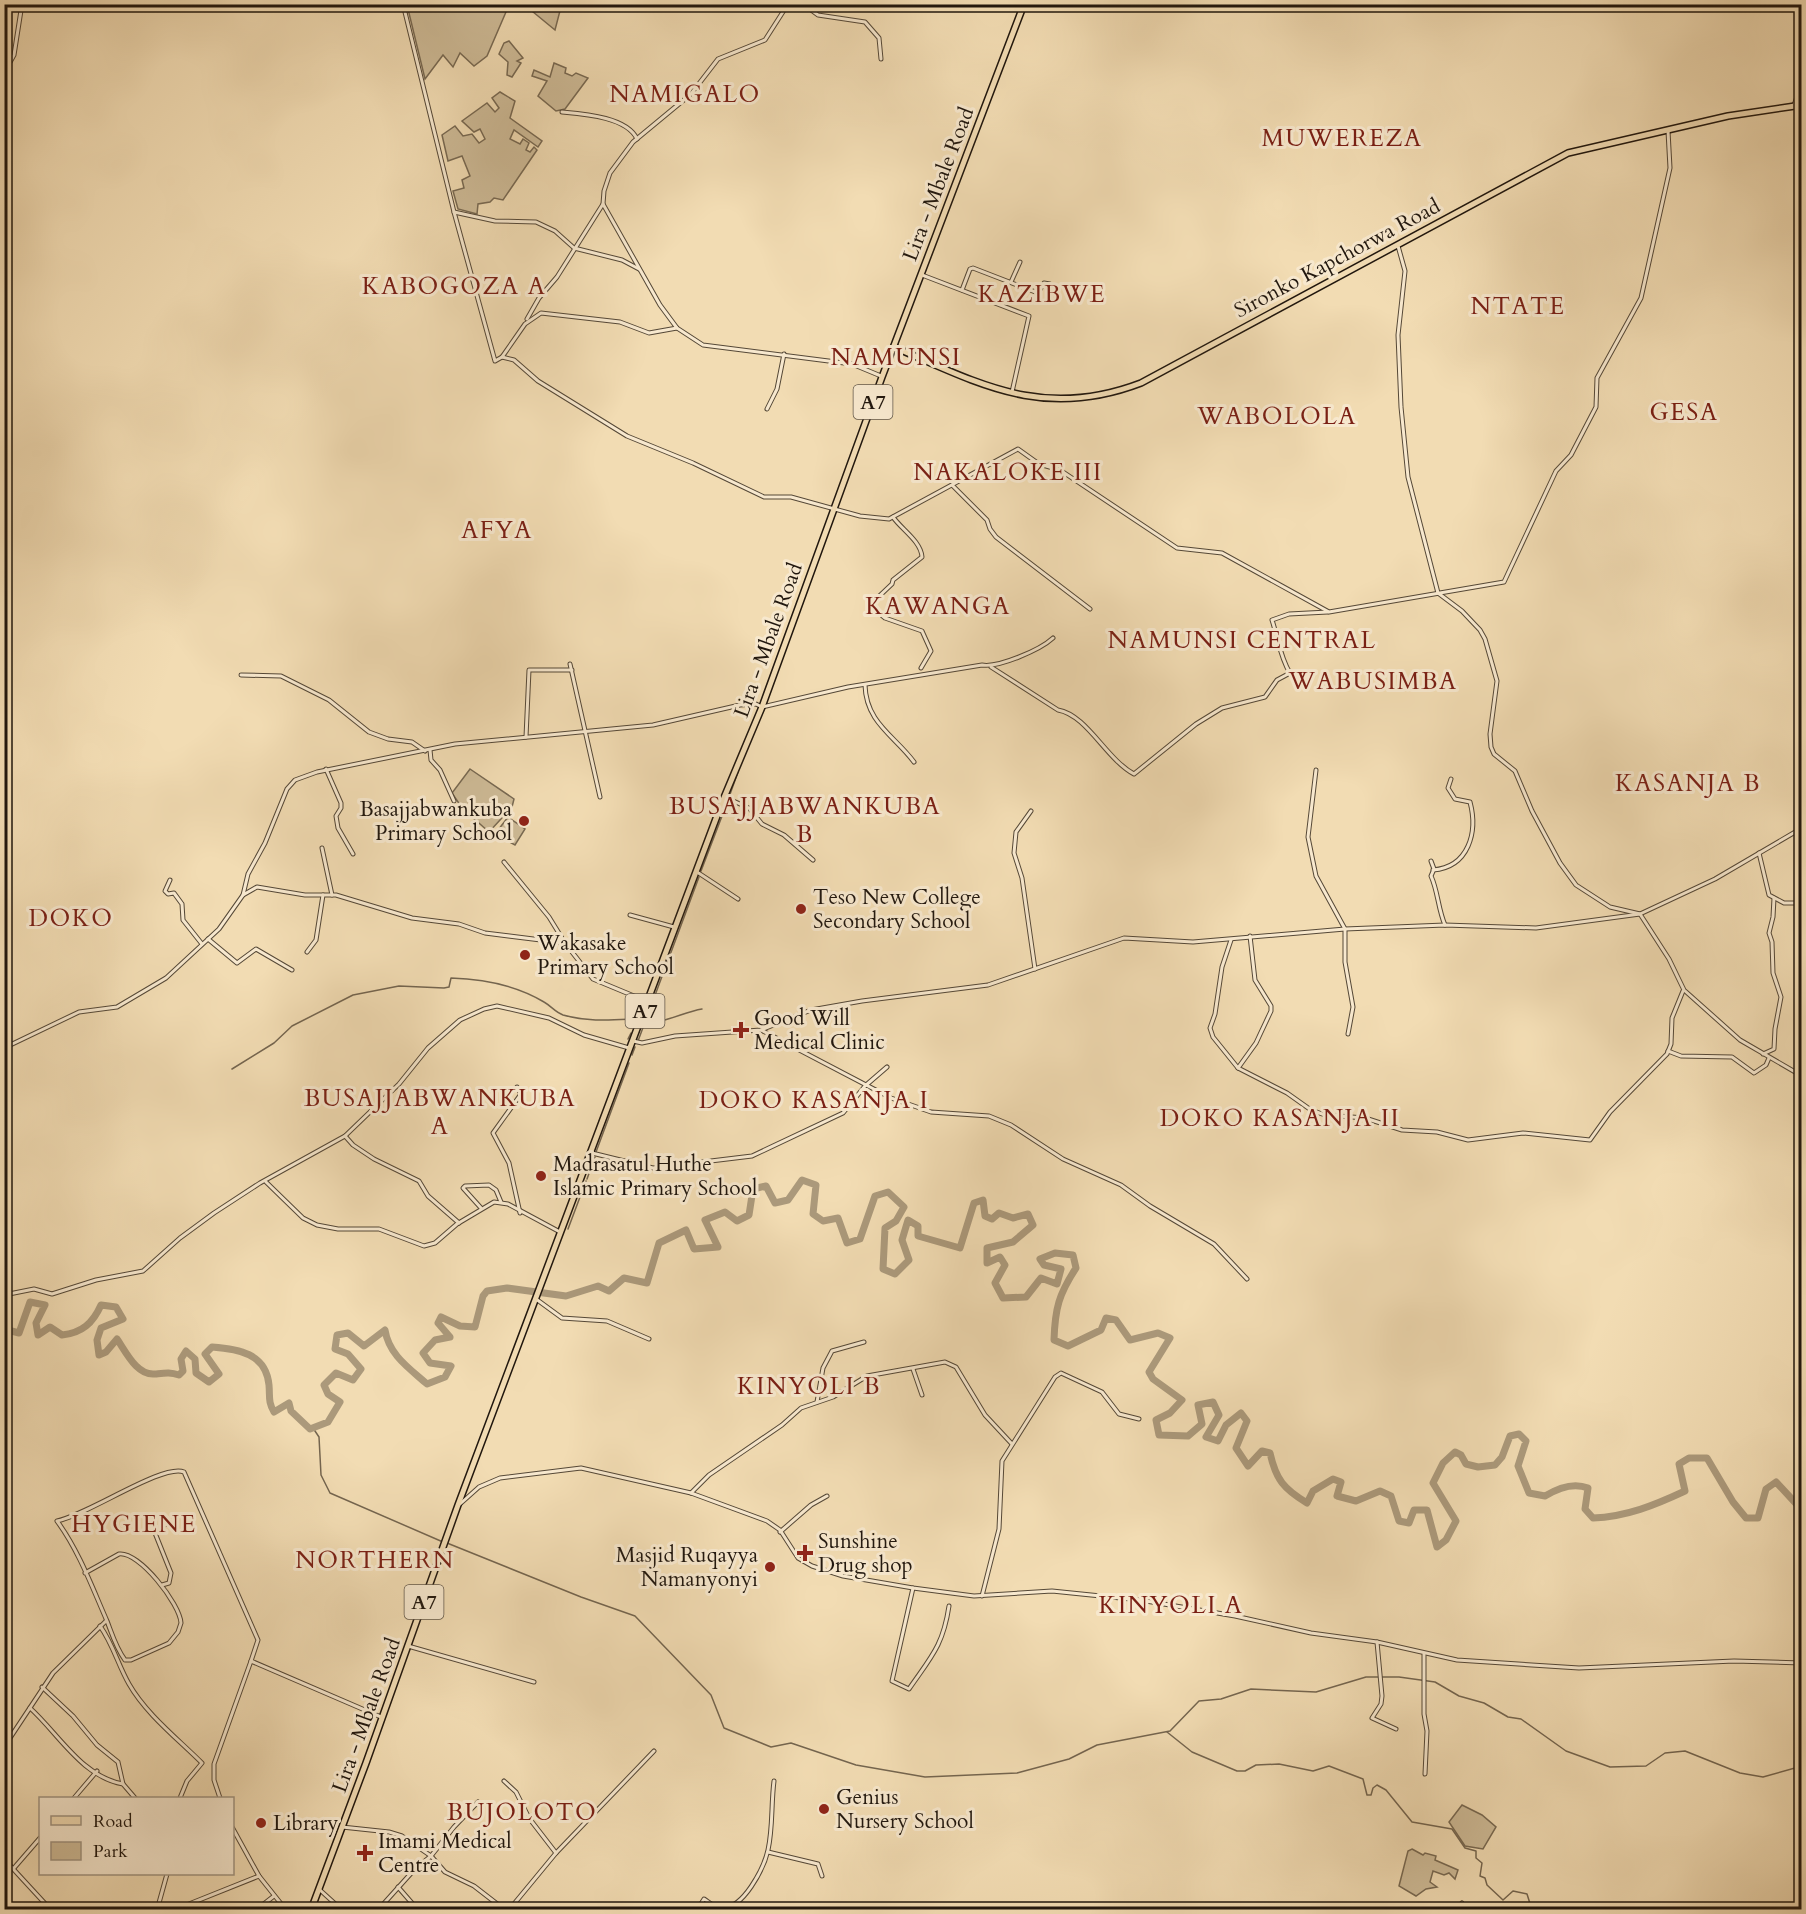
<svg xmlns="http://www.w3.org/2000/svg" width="1806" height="1914" font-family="Cardo,serif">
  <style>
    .green { fill: #cebb97; stroke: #786952; stroke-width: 1.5 }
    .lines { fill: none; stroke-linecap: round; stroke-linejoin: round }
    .stream { stroke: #74654f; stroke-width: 1.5 }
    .river { stroke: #ab997b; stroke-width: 7 }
    .minor-casing { stroke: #554837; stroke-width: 5 }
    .primary-casing { stroke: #21170e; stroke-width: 8 }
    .minor { stroke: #f7e8ce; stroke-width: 3 }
    .primary { stroke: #f2dcb3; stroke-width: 5 }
    .poi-dot { fill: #8f2418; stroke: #f7e8ce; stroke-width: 2 }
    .labels { text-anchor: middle; stroke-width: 6; stroke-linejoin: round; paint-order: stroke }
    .shield { fill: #f7e8ce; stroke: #615648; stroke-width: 1.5 }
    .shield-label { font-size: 20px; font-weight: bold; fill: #21170e }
    .street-label { font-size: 21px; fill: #21170e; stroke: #f7e8ce }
    .poi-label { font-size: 21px; fill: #21170e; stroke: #f7e8ce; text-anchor: start }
    .quarter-label { font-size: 24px; letter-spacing: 1.5px; fill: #7a1f14; stroke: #f7e8ce }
  </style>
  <rect width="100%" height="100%" fill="#f2dcb3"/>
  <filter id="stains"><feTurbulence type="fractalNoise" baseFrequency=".00333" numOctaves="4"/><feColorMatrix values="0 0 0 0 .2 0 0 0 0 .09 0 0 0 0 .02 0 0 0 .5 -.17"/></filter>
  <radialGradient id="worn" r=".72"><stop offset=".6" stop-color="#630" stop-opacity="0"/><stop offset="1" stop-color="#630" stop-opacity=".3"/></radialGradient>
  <g class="green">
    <path d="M407,5v-1l102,1 -22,51 -13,10 -14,-13 -7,14 -10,-12 -18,24z"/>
    <path d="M527,5l34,2 -6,23 -28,-23z"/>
    <path d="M509,41l14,17 -6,3 4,2 -9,14 -5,-2 1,-13 -9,-8 5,-11z"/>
    <path d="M554,63l12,5 -1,5 7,3 4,-3 12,5 -23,31 -9,2 -18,-15 9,-15 -15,-5 2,-6 16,7z"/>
    <path d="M500,92l15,9 -5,17 32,23 -4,6 -24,-17 -4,9 10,5 3,-5 6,4 -3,7 4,2 4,-5 3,3 -34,50 -9,-2 -4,4 -12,2 -1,10 -19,-5 -5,-18 11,-3 -2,-8 8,-4 -8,-20 -14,5 -6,-26 13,-9 8,10 9,-2 7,9 6,-4 -5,-10 -6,3 -12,-11 25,-18 8,9 4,-4 -7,-10z"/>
    <path d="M470,769l44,30 -2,8 -23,25 -27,-24 -10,-15z"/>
    <path d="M508,817l17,12 -10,16 -20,-11z"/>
    <path d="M1462,1805l20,10 14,12 -13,22 -18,-3 -16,-24z"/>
    <path d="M1412,1849l11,6 2,-2 11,3 -1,4 23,10 -3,9 -6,-6 -5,2 -11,-4 -3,11 7,5 -11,2 -10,7 -17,-10 9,-35z"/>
  </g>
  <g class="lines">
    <g class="stream">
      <path d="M729,797l9,-25"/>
      <path d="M701,871l26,-68"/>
      <path d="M645,1022c19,2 38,-10 57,-13"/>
      <path d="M633,1026l1,-7"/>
      <path d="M628,1039l3,-6"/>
      <path d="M638,1041l61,-164"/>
      <path d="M632,1055l3,-8"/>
      <path d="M232,1069l42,-26 18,-17 61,-31 46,-9 45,2 5,-1 2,-9c32,1 65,7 93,24 7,4 11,10 19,13 25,7 48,5 73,4"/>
      <path d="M599,1122l3,-8"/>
      <path d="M596,1152l33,-89"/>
      <path d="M587,1179l8,-22"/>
      <path d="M584,1187l2,-6"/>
      <path d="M568,1229l15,-40"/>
      <path d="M313,1428l6,9 2,38 9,18 113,49"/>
      <path d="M447,1543l134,54 54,19 76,79 13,33 47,19 20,-4 65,22 69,12 92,-4 52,-14 28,-14 73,-14 29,-30 22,-2 30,-10 65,3 50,-15h33l36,5 24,14 25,7 24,14 13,2 45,32 44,16 36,-1 19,-13 20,-2 55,22 23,4 39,-11"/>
      <path d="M1167,1732l25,20 45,19h8l11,-6 23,-1 34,7 16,-5 34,13 4,16h4l2,-7 4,-3 9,5 26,32 40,7 13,19 11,3v7l6,5 -2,13 5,2 2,7 16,15 10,-9 14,3 5,16"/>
    </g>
    <path class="river" d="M4,1329l15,4 11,-31 15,3 -9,18 2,12 12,-8 12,8c20,-2 31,-12 39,-30l15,2 7,12 -22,9 -4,12 2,15 7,-3 11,-13c9,13 20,37 38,35 10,-1 15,-2 24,1l4,-4 -2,-12 5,-8 9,8 1,14 13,9 10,-8 -14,-20 7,-7c26,2 54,6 57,38 1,12 -1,17 5,27l15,-9 2,8 19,18 18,-7 12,-20 -12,-8 -4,-9 12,-12 17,7 8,-11 -13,-15 -13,-5 2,-14 11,-2 16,13 21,-16c4,25 24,38 42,54l18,-7 6,-11 -21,-3 -7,-10 12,-13 15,-3 -12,-14 3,-6 19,9 15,1 8,-31 4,-5 20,-3 59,8 32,-10 11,5 15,-13 23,5 12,-40 27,-13 8,19 24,-2 -13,-27 20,-8 12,9 12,-6 4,-26 13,-3 9,17 13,-3 14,-20 14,5 -3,29 10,7 15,-3 9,25 13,-4 15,-43 13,-4 16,15 -8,14 -11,7 -2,41 12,5 14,-14 -7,-20 6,-20 10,6v10l42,12 14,-45 9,-3 2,16 7,3 7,-6 14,5 15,-4 5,11 -20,17 -26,6v15l13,-6 5,8 -10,18 8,15 23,-1 15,-19 16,6 4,-15 -17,-4 -4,-6 15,-6 18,2 3,13c-17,26 -21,40 -22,72l14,6 33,-16 5,-12 10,2 14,20 28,-7 12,5 -21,34 4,7 29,21 -12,13 -14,7 3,15 29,1 14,-12 -4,-19 15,-3 6,13 -13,22 12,4 8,-16 15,-12 6,8 -11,27 12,18 14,-15 8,2c6,27 14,36 37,50l6,-12 20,-12 8,3 -4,14 19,5 24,-10 11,5 8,25 10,2 5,-13h13l10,37 9,-7 10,-19 -23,-38 10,-20 12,-11 6,3 5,9 12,3 17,-2 7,-8 8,-21 9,-2 7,7 -8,25 11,27 16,3c13,-8 28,-14 43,-8l-3,21 8,9c33,-1 62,-13 92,-27l-6,-27 10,-6h18l26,44 13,16h12l8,-29 10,-7 26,28"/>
    <g class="minor-casing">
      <g id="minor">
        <path d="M403,4l51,208 41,149 7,-4 12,3 24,21 89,55 66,27 71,34h27l69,19 29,3 129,-70 21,15 21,6 117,78 45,5 107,59 175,-30 52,-111 15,-16 25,-48 1,-29 44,-80 29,-130 -2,-37"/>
        <path d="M788,4l-23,36 -47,19 -27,35 -58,48 -23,31 -6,18 -1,13 57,101 17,23 26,17 149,19 29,12"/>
        <path d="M803,4l15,11 47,7 14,16 2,21"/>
        <path d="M4,73l10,-18 8,-51"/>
        <path d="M1794,105l8,-22"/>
        <path d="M562,112c22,2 65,5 75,27"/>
        <path d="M454,212l41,9 41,1 19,9 19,17 48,12 17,9"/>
        <path d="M1398,246l7,25 -7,64 3,72 7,70 30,116 24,18 18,19 5,9 12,42 -7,53 1,13 3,7 21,17 17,40 28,52 16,22 34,22 30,7 29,45 15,31 56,50 62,36"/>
        <path d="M922,275l107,41 -17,76"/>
        <path d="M1011,282l9,-20"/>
        <path d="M962,290l8,-21 3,-1 65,25 6,-10 6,1"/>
        <path d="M527,319l12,-21 18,-21 46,-73"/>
        <path d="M502,357l23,-33 16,-11 79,9 29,11 28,-5"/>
        <path d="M767,409l10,-20 7,-35"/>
        <path d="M952,485l35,35 3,9 6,8 94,72"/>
        <path d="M893,517c8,12 28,24 29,40l-29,23 -1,4 -19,18v6l12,10 37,13 9,20 -10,17"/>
        <path d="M570,664l30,133"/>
        <path d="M991,667l67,43c29,5 48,49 76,64l62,-50 26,-16 43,-11 12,-17 13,-7c-10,-16 -12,-35 -18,-53l17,-6 39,-2"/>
        <path d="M241,675l40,1 48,24 40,32 19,7 24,3 13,9"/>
        <path d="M865,685c1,38 30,51 49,77"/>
        <path d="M526,737l3,-67h43"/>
        <path d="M430,750l1,10 9,10 14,31"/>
        <path d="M326,769l15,34v5l-5,8 2,12 15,26"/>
        <path d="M1316,770l-8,67 8,39 29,53v33l8,45 -5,27"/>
        <path d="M723,800h8l18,8 13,16 22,11 29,25"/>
        <path d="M1031,811l-15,21 -2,21 8,25 13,91"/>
        <path d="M322,848l10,47"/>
        <path d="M1759,853l10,42 15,8h18"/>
        <path d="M1431,861l3,8 -3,7c7,15 7,33 14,49"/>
        <path d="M504,862l45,55 16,26"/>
        <path d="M1433,870c36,-3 45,-38 37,-68l-15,-3 -7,-11 3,-9"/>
        <path d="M697,872l41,27"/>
        <path d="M170,880l-5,11 3,3 6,-1 8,11 1,16 19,24"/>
        <path d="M243,895l5,-21 17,-31 22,-54 8,-9 22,-8 138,-28 198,-19 87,-20 16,-1 6,3 86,-20 134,-22c16,3 58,-15 71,-27"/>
        <path d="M630,915l44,12"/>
        <path d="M1250,936l5,44 16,26v5l-15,32 -18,25 49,25 24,17 14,5 40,3 37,12 35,2 31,8 55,-7 67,7 20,-28 57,-58 4,-10 1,-26 11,-27"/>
        <path d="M208,939l29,24 19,-14 36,21"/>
        <path d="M1231,940l-9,27 -7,47 -5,14 3,9 25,31"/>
        <path d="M307,952l9,-12 7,-45"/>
        <path d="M761,1030l130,68 40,14 58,4 22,9 52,34 58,26 29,21 64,38 33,35"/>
        <path d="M633,1041l9,2 33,-7 86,-6 50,-20 51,-9 126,-16 136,-47 69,4 152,-13 100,-4 91,3 104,-14 75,-35 87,-51"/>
        <path d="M4,1048l75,-36 38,-5 49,-29 53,-49 24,-34 14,-8 48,8h31l76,23 47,6 26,9 80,10 28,36 53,22"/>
        <path d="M1668,1051l13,5 51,1 22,16 12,-8 3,-7"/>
        <path d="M1763,1054l11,-5 1,-20 6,-32 -8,-24 -1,-31 -3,-9 4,-16 1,-19"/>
        <path d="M517,1087l4,7 -28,39 16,30 11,50"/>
        <path d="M345,1136l8,9 21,14 45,22 9,15 31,27"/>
        <path d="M592,1153l61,15 99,-12 91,-43 22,-27 22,-19"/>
        <path d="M266,1182l37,36 14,7 21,4h41l45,17 11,-3 22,-19 37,-22 14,2 52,28"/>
        <path d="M481,1208l-18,-20 2,-2 24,-1 7,5 5,12"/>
        <path d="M4,1295l30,-6 18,5 44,-14 47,-9 37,-33 34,-25 46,-30 85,-47 54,-52 29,-36 32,-28 24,-11 13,-3 52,12 35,17 45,13"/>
        <path d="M536,1299l26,19 45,3 42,18"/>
        <path d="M913,1369l9,26"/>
        <path d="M817,1402l6,-34 9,-17 32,-9"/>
        <path d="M691,1493l18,-18 73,-50 19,-17 32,-11 34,-21 78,-14 11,5 29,48 27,29"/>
        <path d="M460,1504l19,-17 21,-9 81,-10 110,25 76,28 13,9 18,28 14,8 31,10 70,12 61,8 78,-5 88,9 95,16 76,17 66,9 80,18 122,8 155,-7 68,2"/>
        <path d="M780,1532l31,-27 16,-9"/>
        <path d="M85,1573l34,-19c20,-3 61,50 62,69l-3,9 -9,11 -38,17h-6c-9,-12 -13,-26 -18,-39 -15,-34 -28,-70 -50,-100 31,-6 106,-58 127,-49l74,168 -7,21"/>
        <path d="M162,1585l7,-2 2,-10 -16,-40 13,-11"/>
        <path d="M913,1588l-21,93 17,8c22,-32 34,-43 40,-83"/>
        <path d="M982,1596l17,-67 3,-68 53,-84 6,-4 41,19 17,22 20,5"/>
        <path d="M100,1626c13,18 18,39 29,58 17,30 49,55 73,79l-15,18 -7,17"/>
        <path d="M1377,1642l5,54 -1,8 -9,14 24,11"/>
        <path d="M408,1646l126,36"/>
        <path d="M1424,1654v60l3,17 -2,43"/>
        <path d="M42,1687l31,29 24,29 21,17 5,22"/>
        <path d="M30,1708c28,25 52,69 93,76l12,14"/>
        <path d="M4,1747l49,-74 53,-52"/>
        <path d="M504,1781l12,11 13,26 27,35"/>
        <path d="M74,1798l23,-27"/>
        <path d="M220,1798l-6,-18v-16l37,-103 130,56"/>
        <path d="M232,1827l27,49 27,34"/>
        <path d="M342,1827l47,5 13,4 29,20 14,16 29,14 31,24"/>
        <path d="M768,1852l50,12 4,12"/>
        <path d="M4,1859l47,51"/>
        <path d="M14,1868l26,-30"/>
        <path d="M398,1887l20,23"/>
        <path d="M320,1890l22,20"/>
        <path d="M157,1910l10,-36"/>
        <path d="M174,1910l85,-34"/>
        <path d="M256,1910l18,-14"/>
        <path d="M378,1910l36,-40 17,-14 23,-29 24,-25"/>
        <path d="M509,1910l47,-57 98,-102"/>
        <path d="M697,1910l7,-11c5,3 11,9 17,9 22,2 43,-40 47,-58 5,-22 3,-46 6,-69"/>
        <path d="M1456,1910l6,-7"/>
      </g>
    </g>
    <g class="primary-casing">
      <g id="primary">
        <path d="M894,347c88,38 150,73 247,36l427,-230 160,-37 74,-11"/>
        <path d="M311,1910l55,-147 92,-258 265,-705 39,-93 120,-330 142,-373"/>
      </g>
    </g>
    <use href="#minor" class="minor"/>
    <use href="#primary" class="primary"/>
  </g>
  <g class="poi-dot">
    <circle cx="524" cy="821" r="6"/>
    <circle cx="801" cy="909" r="6"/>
    <circle cx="525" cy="955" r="6"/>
    <path d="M738 1021h6v6h6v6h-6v6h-6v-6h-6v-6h6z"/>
    <circle cx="541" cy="1176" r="6"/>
    <path d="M802 1544h6v6h6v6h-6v6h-6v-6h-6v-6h6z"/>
    <circle cx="770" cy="1567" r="6"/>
    <circle cx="824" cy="1809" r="6"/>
    <circle cx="261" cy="1823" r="6"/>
    <path d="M362 1844h6v6h6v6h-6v6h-6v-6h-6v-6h6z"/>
  </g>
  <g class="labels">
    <g class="shield">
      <rect x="853.5" y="385" width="39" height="34" rx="4.5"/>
      <rect x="625.5" y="994" width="39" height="34" rx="4.5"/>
      <rect x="404.5" y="1585" width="39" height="34" rx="4.5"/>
    </g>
    <g class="shield-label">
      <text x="873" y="409">A7</text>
      <text x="645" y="1018">A7</text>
      <text x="424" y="1609">A7</text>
    </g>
    <g class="street-label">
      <text transform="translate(938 184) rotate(-69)" y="7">Lira - Mbale Road</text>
      <text transform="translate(1337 258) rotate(-28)" y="7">Sironko Kapchorwa Road</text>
      <text transform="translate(768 640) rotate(-70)" y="7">Lira - Mbale Road</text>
      <text transform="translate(366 1715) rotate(-70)" y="7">Lira - Mbale Road</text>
    </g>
    <g class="poi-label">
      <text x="512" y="816" text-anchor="end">Basajjabwankuba<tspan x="512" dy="24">Primary School</tspan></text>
      <text x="813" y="904">Teso New College<tspan x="813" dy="24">Secondary School</tspan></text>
      <text x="537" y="950">Wakasake<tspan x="537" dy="24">Primary School</tspan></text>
      <text x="754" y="1025">Good Will<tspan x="754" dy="24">Medical Clinic</tspan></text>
      <text x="553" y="1171">Madrasatul Huthe<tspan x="553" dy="24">Islamic Primary School</tspan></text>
      <text x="818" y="1548">Sunshine<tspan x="818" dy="24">Drug shop</tspan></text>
      <text x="758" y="1562" text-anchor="end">Masjid Ruqayya<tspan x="758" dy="24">Namanyonyi</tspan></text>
      <text x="836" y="1804">Genius<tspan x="836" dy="24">Nursery School</tspan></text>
      <text x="273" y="1830">Library</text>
      <text x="378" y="1848">Imami Medical<tspan x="378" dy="24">Centre</tspan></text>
    </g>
    <g class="quarter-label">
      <text x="685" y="102">NAMIGALO</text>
      <text x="1342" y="146">MUWEREZA</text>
      <text x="454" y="294">KABOGOZA A</text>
      <text x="1042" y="302">KAZIBWE</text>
      <text x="1518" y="314">NTATE</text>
      <text x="896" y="365">NAMUNSI</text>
      <text x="1684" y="420">GESA</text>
      <text x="1277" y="424">WABOLOLA</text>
      <text x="1008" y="480">NAKALOKE III</text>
      <text x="497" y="538">AFYA</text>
      <text x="938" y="614">KAWANGA</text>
      <text x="1242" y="648">NAMUNSI CENTRAL</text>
      <text x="1373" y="689">WABUSIMBA</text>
      <text x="1688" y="791">KASANJA B</text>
      <text x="805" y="814">BUSAJJABWANKUBA<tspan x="805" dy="28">B</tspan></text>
      <text x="71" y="926">DOKO</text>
      <text x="440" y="1106">BUSAJJABWANKUBA<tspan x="440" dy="28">A</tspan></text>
      <text x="814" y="1108">DOKO KASANJA I</text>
      <text x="1280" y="1126">DOKO KASANJA II</text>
      <text x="809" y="1394">KINYOLI B</text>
      <text x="134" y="1532">HYGIENE</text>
      <text x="375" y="1568">NORTHERN</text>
      <text x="1171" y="1613">KINYOLI A</text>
      <text x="522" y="1820">BUJOLOTO</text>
    </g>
  </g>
  <rect width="1806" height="1914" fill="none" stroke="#f2dcb3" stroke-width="24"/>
  <rect x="6" y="6" width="1794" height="1902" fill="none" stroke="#21170e" stroke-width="3"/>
  <rect x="12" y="12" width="1782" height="1890" fill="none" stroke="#21170e" stroke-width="1.5"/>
  <rect x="39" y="1797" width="195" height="78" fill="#f7e8ce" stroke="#a19481" stroke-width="1.5"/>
  <rect x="51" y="1816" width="30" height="9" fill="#f2dcb3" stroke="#a19481" stroke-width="1.5"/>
  <text x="93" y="1827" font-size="18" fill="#21170e">Road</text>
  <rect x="51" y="1842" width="30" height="18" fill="#cebb97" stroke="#a19481" stroke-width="1.5"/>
  <text x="93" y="1857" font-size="18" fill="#21170e">Park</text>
  <rect width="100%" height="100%" filter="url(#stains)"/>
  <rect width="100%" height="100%" fill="url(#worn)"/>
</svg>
